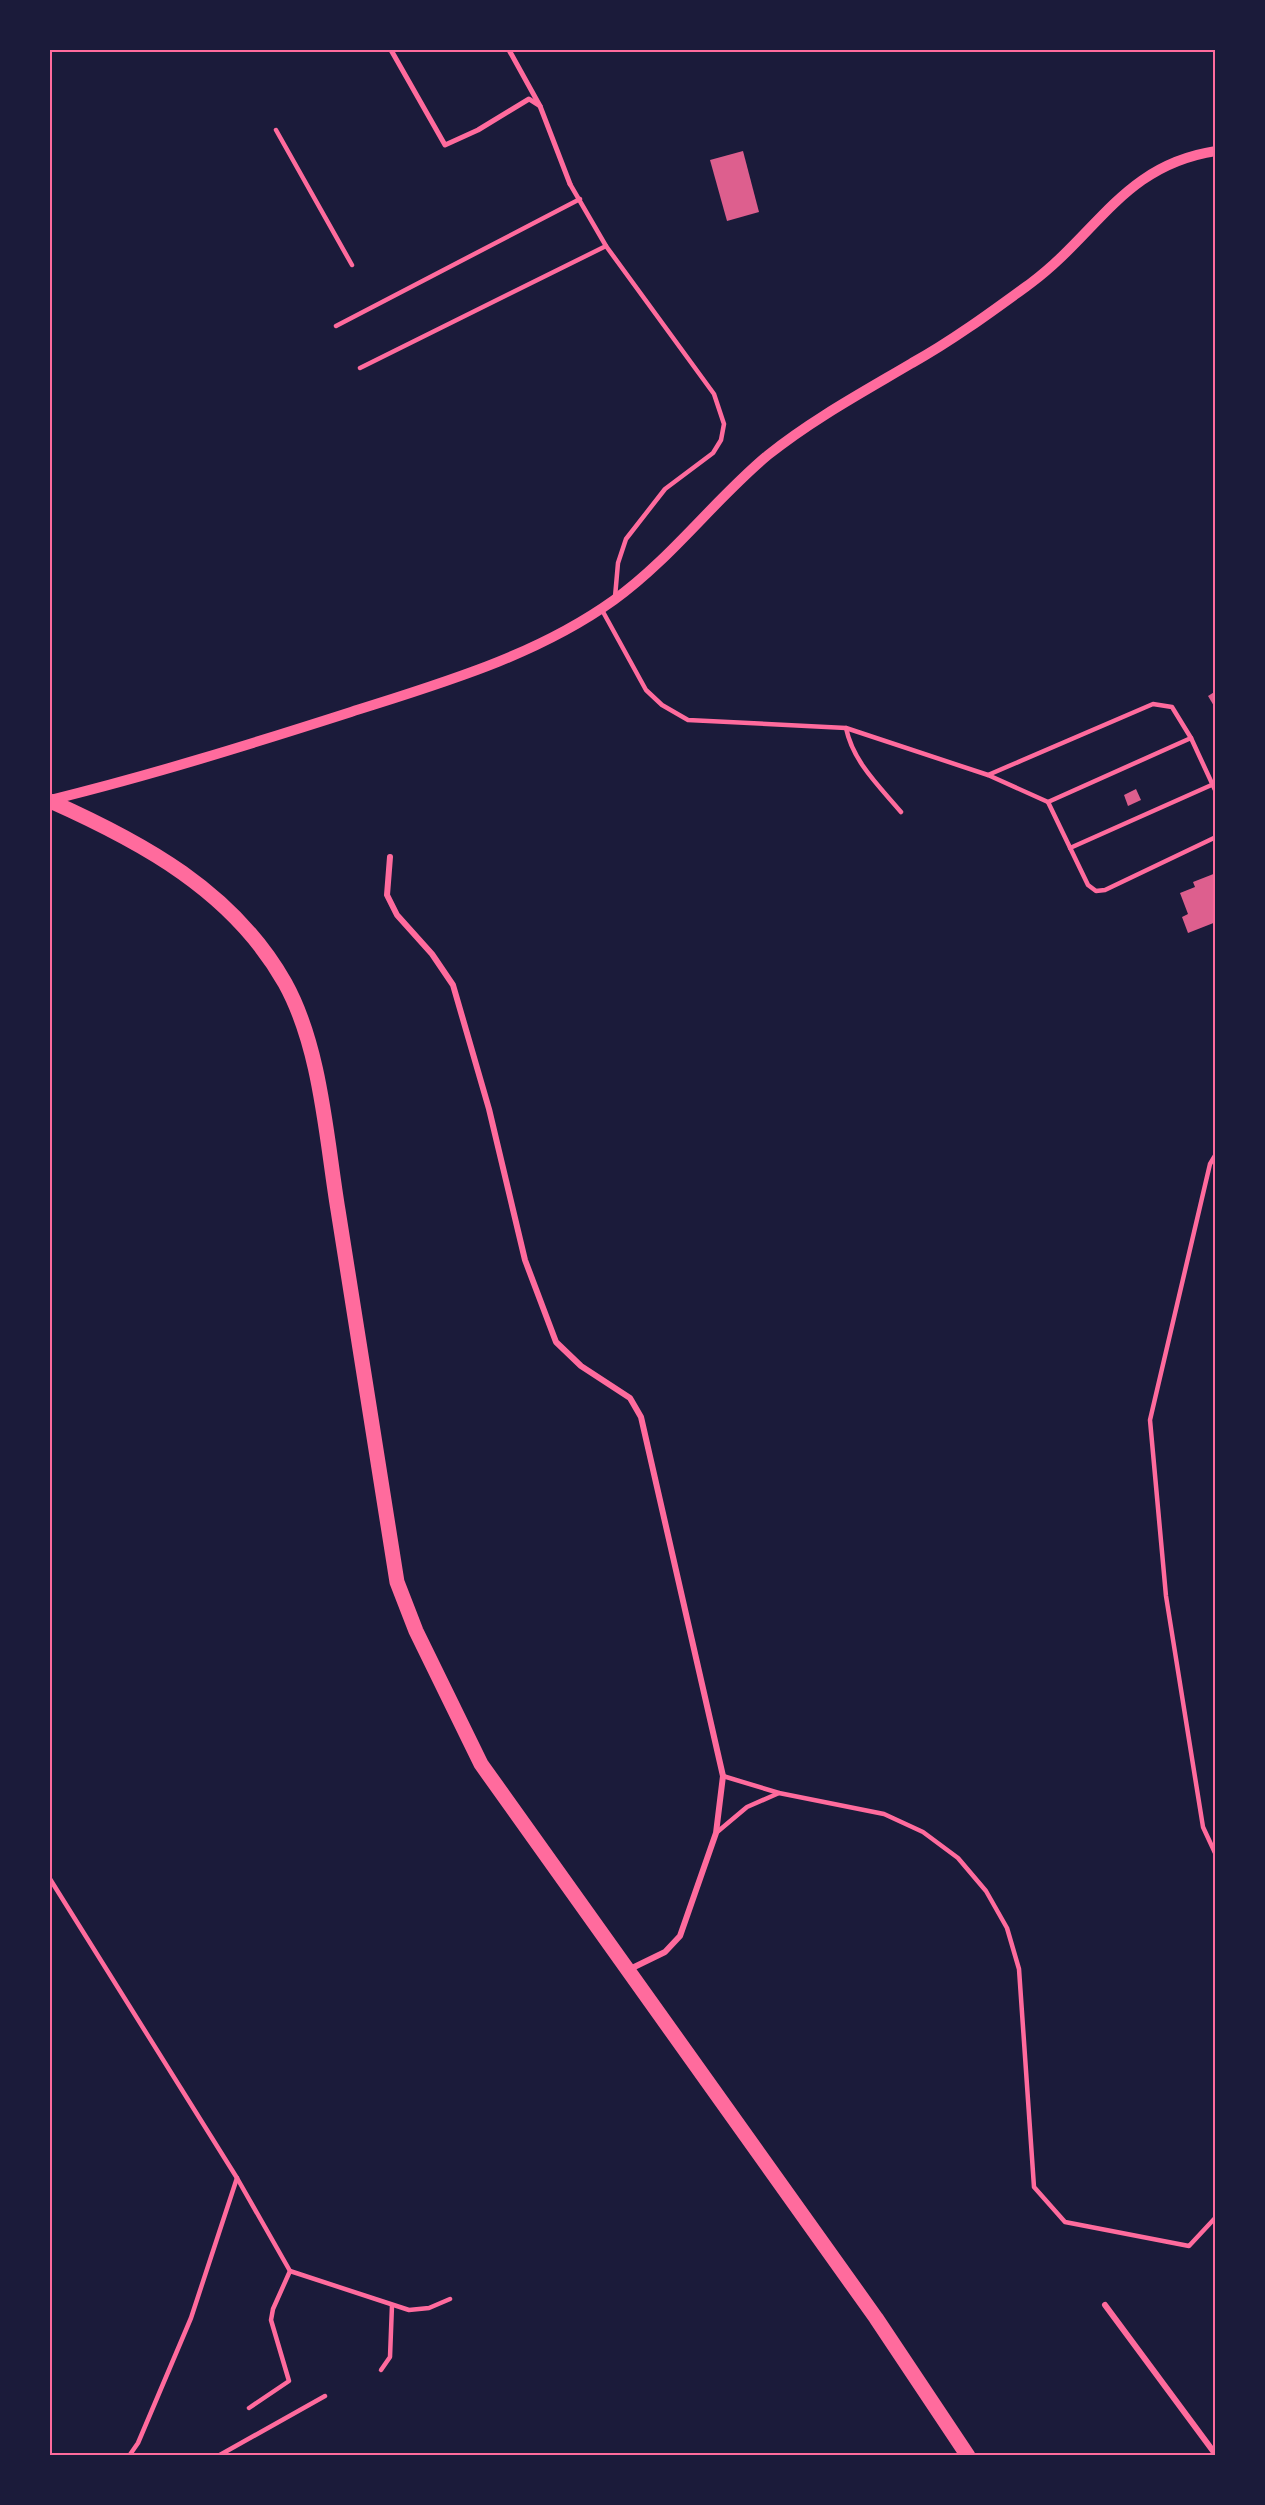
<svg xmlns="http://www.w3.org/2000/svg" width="1265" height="2505" font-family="Barlow,sans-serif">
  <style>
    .building { fill: #dd5f8e }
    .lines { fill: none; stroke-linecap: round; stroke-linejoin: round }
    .service { stroke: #ff6b9d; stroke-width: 4.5 }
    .pedestrian { stroke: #ff6b9d; stroke-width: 5 }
    .minor { stroke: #ff6b9d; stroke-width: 6 }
    .tertiary { stroke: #ff6b9d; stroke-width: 10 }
    .primary { stroke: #ff6b9d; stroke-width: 15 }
    .neatline { fill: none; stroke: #ff6b9d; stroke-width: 2 }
  </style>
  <rect width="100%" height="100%" fill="#1b1b3a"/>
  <g class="building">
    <path d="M743,151l16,61 -32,9 -17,-61z"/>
    <path d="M1216,691v15h-2l-6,-10z"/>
    <path d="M1136,789l5,11 -13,6 -4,-11z"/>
    <path d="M1216,873v49l-28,11 -6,-16 6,-3 -8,-21 15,-6 -2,-5z"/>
  </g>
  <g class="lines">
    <g class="service">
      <path d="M276,130l76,135"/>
      <path d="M570,184l36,62 108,148 10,30 -3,16 -8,13 -48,36 -39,50 -8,24 -3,34"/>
      <path d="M336,326l244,-127"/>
      <path d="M360,368l246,-122"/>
      <path d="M602,610l44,80 16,15 26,15 158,8 142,47 60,27 40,83 8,6 9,-1 111,-53"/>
      <path d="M846,728c7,34 34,59 55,84"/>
      <path d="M988,775l165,-71 19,3 19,31"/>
      <path d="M1048,802l143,-64 25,54"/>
      <path d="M1070,848l146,-65"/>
      <path d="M1216,1154l-6,10 -60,256 16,176 37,231 13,28"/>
      <path d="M723,1776l56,17 105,21 39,18 35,26 28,33 21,37 12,41 15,218 31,35 124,24 27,-29"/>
      <path d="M716,1833l31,-26 32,-14"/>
      <path d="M50,1879l187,299 53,93 -17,38 -2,11 18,61 -40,27"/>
      <path d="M290,2271l119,39 20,-2 21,-9"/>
      <path d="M381,2370l9,-13 2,-52"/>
      <path d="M129,2456l9,-13 53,-125 46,-140"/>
      <path d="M218,2456l107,-60"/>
    </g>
    <g class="pedestrian">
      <path d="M391,50l54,95 33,-15 51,-31 11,7"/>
      <path d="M509,50l31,56 30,78"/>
    </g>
    <g class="minor">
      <path d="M390,857l-3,38 10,20 35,39 21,31 36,124 36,151 31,82 25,24 49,32 11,19 82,359 -7,57 -36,103 -15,16 -37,18"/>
      <path d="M1105,2305l111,150"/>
    </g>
    <path class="tertiary" d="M50,800c102,-25 201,-56 301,-88 91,-29 185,-56 263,-112 58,-42 100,-100 154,-145 45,-36 95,-63 144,-92 40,-22 82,-53 119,-80 68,-51 93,-118 185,-132"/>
    <path class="primary" d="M50,801c92,41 183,90 235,182 36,65 41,154 53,227 20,124 39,248 59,372l19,49 65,133 395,554 92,138"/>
  </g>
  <rect width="1265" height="2505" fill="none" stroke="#1b1b3a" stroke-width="102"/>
  <rect x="51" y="51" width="1163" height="2403" class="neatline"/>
</svg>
